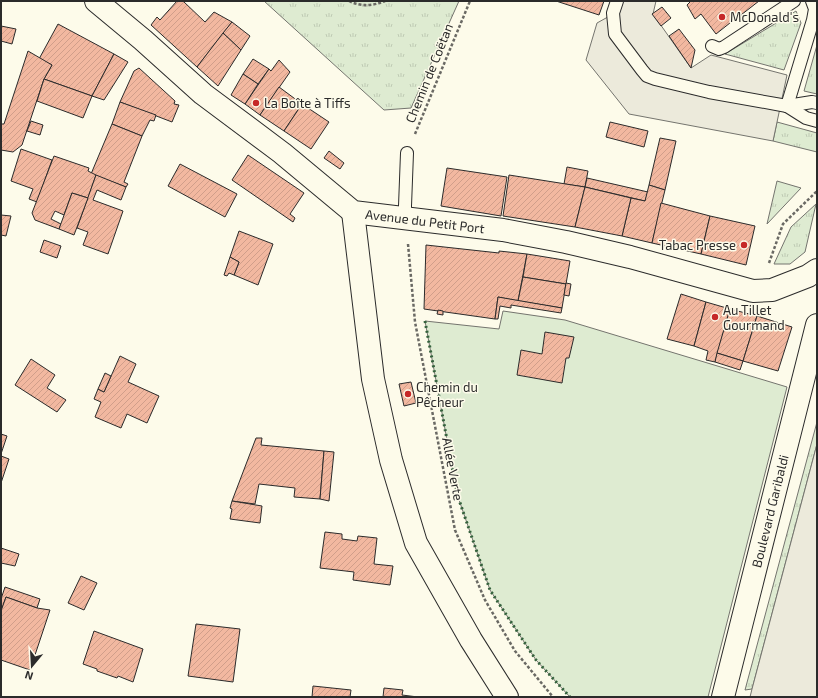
<svg xmlns="http://www.w3.org/2000/svg" width="818" height="698" font-family="'Exo 2',sans-serif">
  <style>
    .grass { fill: url(#grass-tufts); stroke: #74746e }
    .park { fill: #deebd1; stroke: #74746e }
    .parking { fill: #eceadb; stroke: #74746e }
    .building { fill: url(#building-hatch); stroke: #2b2b2b }
    .lines { fill: none; stroke-linecap: round; stroke-linejoin: round }
    .service-casing { stroke: #2b2b2b; stroke-width: 14 }
    .tertiary-casing { stroke: #2b2b2b; stroke-width: 24 }
    .secondary-casing { stroke: #2b2b2b; stroke-width: 24 }
    .path { stroke: #6a6964; stroke-width: 2.5; stroke-dasharray: 3 2; stroke-linecap: butt }
    .service { stroke: #fdfbea; stroke-width: 12 }
    .tertiary { stroke: #fdfbea; stroke-width: 22 }
    .secondary { stroke: #fdfbea; stroke-width: 22 }
    .hedge { stroke: #34623c; stroke-width: 3; stroke-dasharray: 2 3; stroke-linecap: butt }
    .poi-dot { fill: #c62828; stroke: #fdfbea; stroke-width: 1.5 }
    .labels { text-anchor: middle; stroke-width: 3; stroke-linejoin: round; paint-order: stroke }
    .poi-label { font-size: 13px; fill: #2b2b2b; stroke: #fdfbea; text-anchor: start }
    .street-label { font-size: 13px; fill: #2b2b2b; stroke: #fdfbea }
  </style>
  <defs>
    <pattern id="grass-tufts" width="24" height="20" patternUnits="userSpaceOnUse"><rect width="24" height="20" fill="#deebd1"/><path d="M3 7l-1-3M5 7V3M7 7l1-3M15 17l-1-3M17 17v-4M19 17l1-3" fill="none" stroke="#bfcab4"/></pattern>
    <pattern id="building-hatch" width="6" height="6" patternUnits="userSpaceOnUse"><rect width="6" height="6" fill="#f2b8a0"/><path d="M-1 1l2-2M0 6l6-6M5 7l2-2" fill="none" stroke="#d09e8a"/></pattern>
  </defs>
  <rect width="100%" height="100%" fill="#fdfbea"/>
  <g class="grass">
    <path d="M264,1h195l-48,107 -27,2z"/>
    <path d="M796,11l5,12 -17,47 -59,-16z"/>
    <path d="M817,45v49l-13,-3z"/>
    <path d="M777,122l40,11v19l-44,-11z"/>
    <path d="M777,181l24,7 -34,36z"/>
    <path d="M816,204l-11,48 -15,12h-16l17,-37z"/>
    <path d="M817,422v22l-65,245 -7,1z"/>
  </g>
  <path class="park" d="M503,311l62,9 222,67 -79,310h-138l-34,-37 -46,-70 -33,-96 -32,-173 74,8z"/>
  <g class="parking">
    <path d="M619,1h37l-3,13 38,54 20,-13 76,20 -14,66 -144,-27 -43,-54 11,-37 18,-10z"/>
    <path d="M817,444v253h-67l2,-8z"/>
  </g>
  <g class="building">
    <path d="M177,1h6l22,21 9,-10 18,10 -35,45 -46,-42 6,-8 3,3z"/>
    <path d="M556,1h48l-5,14z"/>
    <path d="M691,1h68l-18,14 1,1 -6,4 -1,-1 -19,15 -15,-20 -6,5 -8,-14z"/>
    <path d="M662,7l9,11 -10,8 -9,-12z"/>
    <path d="M232,22l18,14 -9,14 -18,-17z"/>
    <path d="M58,24l56,30 -22,42 -48,-17 8,-14 -13,-6z"/>
    <path d="M1,26l15,3 -4,15 -11,-3z"/>
    <path d="M679,29l16,21 -4,18 -22,-32z"/>
    <path d="M223,33l18,17 -23,36 -21,-19z"/>
    <path d="M28,51l24,14 -8,14 -22,66 -9,7 -12,-2v-26h3z"/>
    <path d="M114,54l14,8 -24,38 -12,-4z"/>
    <path d="M253,59l16,10 -11,15 -15,-10z"/>
    <path d="M279,60l11,12 -30,43 -15,-11 24,-35 2,2z"/>
    <path d="M139,68l36,33 -1,3 5,1 -7,17 -52,-20 14,-31z"/>
    <path d="M243,74l15,10 -13,20 -14,-9z"/>
    <path d="M44,79l48,17 -9,22 -46,-17z"/>
    <path d="M279,87l23,17 -18,27 -24,-16z"/>
    <path d="M120,102l36,13 -2,6 -4,-1 -8,16 -30,-12z"/>
    <path d="M302,104l27,18 -18,27 -27,-18z"/>
    <path d="M31,121l12,4 -3,10 -13,-4z"/>
    <path d="M610,122l38,9 -4,16 -38,-10z"/>
    <path d="M112,124l30,12 -18,46 4,2 -2,3 -35,-13z"/>
    <path d="M660,138l16,3 -11,49 -16,-5z"/>
    <path d="M21,149l31,11 -15,42 -8,-3 4,-10 -22,-8z"/>
    <path d="M329,151l15,12 -4,6 -16,-11z"/>
    <path d="M248,155l56,38 -14,21 5,4 -2,4 -61,-42z"/>
    <path d="M54,156l35,12 -1,3 8,4 -8,23 -16,-5 -8,22 -9,-4 -4,8 10,5 -2,5 -24,-9 -3,-7z"/>
    <path d="M180,164l57,30 -12,23 -57,-31z"/>
    <path d="M567,167l21,4 -3,16 -21,-3z"/>
    <path d="M447,168l60,9 -6,39 -60,-10z"/>
    <path d="M96,175l30,12 -5,13 -24,-10 -4,10 30,11 -15,43 -25,-9 5,-13 -11,-4z"/>
    <path d="M509,175l76,12 -10,40 -72,-11z"/>
    <path d="M587,178l61,14 -3,9 -60,-14z"/>
    <path d="M649,185l16,5 -13,53 -30,-7 9,-38 14,3z"/>
    <path d="M585,187l46,11 -9,38 -47,-9z"/>
    <path d="M72,193l16,5 -14,37 -15,-6z"/>
    <path d="M661,203l49,13 -9,38 -49,-11z"/>
    <path d="M1,215l10,1 -5,20 -5,-1z"/>
    <path d="M710,216l45,10 -9,39 -45,-11z"/>
    <path d="M239,231l34,13 -15,41 -24,-10 5,-13 -9,-5z"/>
    <path d="M44,240l17,6 -4,12 -17,-6z"/>
    <path d="M426,245l73,8v-2l28,3 -9,47 -20,-4 -3,22 -71,-10z"/>
    <path d="M527,254l43,7 -4,23 -43,-7z"/>
    <path d="M230,257l9,5 -5,13 -5,-2 -2,3 -3,-1z"/>
    <path d="M523,277l43,7 -4,24 -44,-7z"/>
    <path d="M566,283l5,1 -2,12 -5,-1z"/>
    <path d="M681,294l25,8 -12,44 -27,-7z"/>
    <path d="M498,297l64,11 -1,5 -50,-8v3l-11,-2 -2,13h-3z"/>
    <path d="M706,302l24,7 -15,53 -9,-2 2,-9 -14,-5z"/>
    <path d="M730,309l27,7 -14,45 -26,-8z"/>
    <path d="M438,310l5,1v4l-6,-1z"/>
    <path d="M757,316l35,11 -14,44 -35,-10z"/>
    <path d="M545,332l29,5 -5,21h-3l-4,25 -45,-8 4,-25 21,4z"/>
    <path d="M717,353l26,8 -3,9 -25,-8z"/>
    <path d="M120,356l16,8 -8,18 31,14 -12,27 -20,-9 -6,14 -26,-11 6,-15 -7,-3 4,-10 6,3z"/>
    <path d="M31,359l24,16 -8,13 19,12 -9,12 -42,-27z"/>
    <path d="M105,373l6,3 -7,16 -6,-3z"/>
    <path d="M411,382l5,21 -12,3 -5,-22z"/>
    <path d="M1,434l6,2 -6,18z"/>
    <path d="M256,438h6l-1,7 63,6 -4,48 -26,-2 1,-9 -36,-4 -4,20 -23,-3z"/>
    <path d="M324,451l10,1 -5,49 -9,-2z"/>
    <path d="M1,456l8,3 -8,24z"/>
    <path d="M232,501l30,5 -2,17 -30,-4 2,-10 -2,-1z"/>
    <path d="M325,532l17,2v5l15,2 1,-5 19,2 -3,26 19,2 -3,19 -37,-5 1,-8 -34,-4z"/>
    <path d="M1,548l18,6 -4,12 -14,-3z"/>
    <path d="M81,576l16,7 -13,27 -16,-7z"/>
    <path d="M5,587l35,12 -3,9 -31,-11 -5,14v-12z"/>
    <path d="M6,597l31,11 13,2 -20,60 -29,-10v-49z"/>
    <path d="M196,624l44,5 -7,53 -45,-6z"/>
    <path d="M94,631l49,18 -10,33 -15,-6 -1,2 -20,-7v-2l-14,-5z"/>
    <path d="M313,686l38,4 -1,7h-38z"/>
    <path d="M384,688l19,2 -1,5 16,2h-35z"/>
  </g>
  <g class="lines">
    <g class="service-casing">
      <g id="service">
        <path d="M617,1l-4,12 2,21 27,36 5,6 8,3 54,13 78,14 25,-4 5,1"/>
        <path d="M712,46l7,3 5,-2 70,-46"/>
        <path d="M787,106l26,-86 2,-11 -3,-8"/>
        <path d="M787,106l19,12 11,3"/>
        <path d="M405,218v-12l2,-53"/>
      </g>
    </g>
    <g class="tertiary-casing">
      <g id="tertiary">
        <path d="M96,1l47,39 60,54 79,59 71,59 150,18 63,12 64,15 123,34 19,-1 36,-14 9,-6"/>
        <path d="M353,212l20,167 18,81 25,83 55,97 36,57"/>
      </g>
    </g>
    <g class="secondary-casing">
      <path id="secondary" d="M723,697l94,-372"/>
    </g>
    <g class="path">
      <path d="M349,1c12,6 24,5 36,0"/>
      <path d="M415,134l55,-133"/>
      <path d="M408,244l7,78 40,208 30,70 30,51 38,46"/>
      <path d="M769,263l14,-39 34,-33"/>
    </g>
    <use href="#service" class="service"/>
    <use href="#tertiary" class="tertiary"/>
    <use href="#secondary" class="secondary"/>
    <path class="hedge" d="M425,321l32,173 33,96 46,70 34,37"/>
  </g>
  <g class="poi-dot">
    <circle cx="722" cy="17" r="4"/>
    <circle cx="256" cy="103" r="4"/>
    <circle cx="744" cy="245" r="4"/>
    <circle cx="715" cy="317" r="4"/>
    <circle cx="408" cy="394" r="4"/>
  </g>
  <g class="labels">
    <g class="poi-label">
      <text x="730" y="22">McDonald's</text>
      <text x="264" y="108">La Boîte à Tiffs</text>
      <text x="736" y="250" text-anchor="end">Tabac Presse</text>
      <text x="723" y="315">Au Tillet<tspan x="723" dy="15">Gourmand</tspan></text>
      <text x="416" y="392">Chemin du<tspan x="416" dy="15">Pêcheur</tspan></text>
    </g>
    <g class="street-label">
      <text transform="translate(429 73) rotate(-68)" y="5">Chemin de Coëtan</text>
      <text transform="translate(425 221) rotate(7)" y="5">Avenue du Petit Port</text>
      <text transform="translate(453 469) rotate(79)" y="5">Allée Verte</text>
      <text transform="translate(770 511) rotate(-76)" y="5">Boulevard Garibaldi</text>
    </g>
  </g>
  <rect width="818" height="698" fill="none" stroke="#2b2b2b" stroke-width="4"/>
  <g transform="translate(32 666) rotate(198)" stroke="#fdfbea" stroke-width="3" paint-order="stroke">
  <path d="M0-3L7 15L0 10L-7 15Z" fill="#2b2b2b"/>
  <text y="-6" font-size="11" font-weight="bold" text-anchor="middle" fill="#2b2b2b">N</text>
  </g>
</svg>
